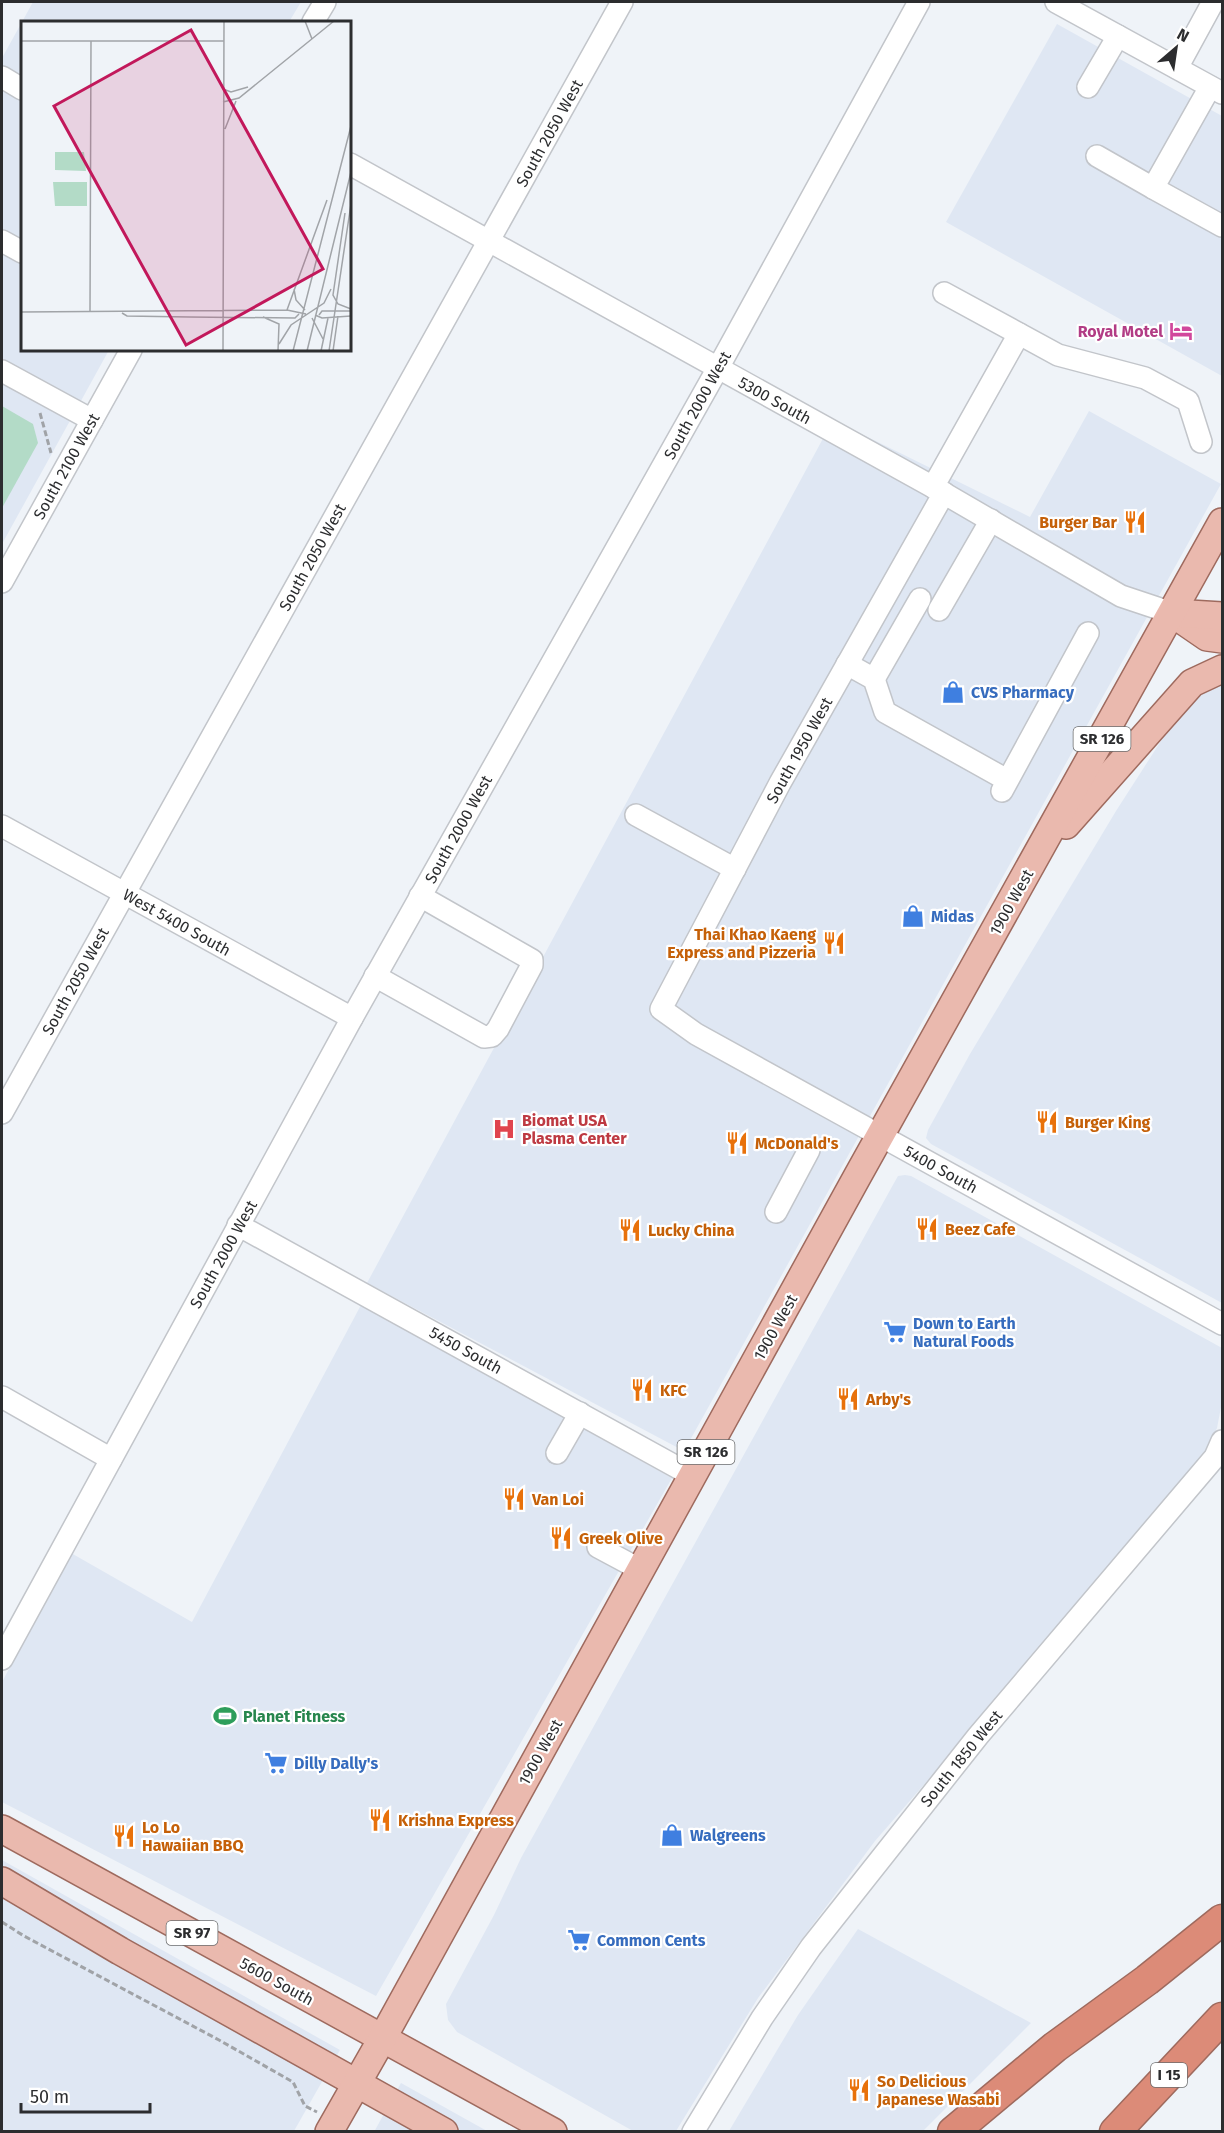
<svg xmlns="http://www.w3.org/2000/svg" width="1224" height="2133" font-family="'Fira Sans',sans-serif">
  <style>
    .built { fill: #dfe7f3 }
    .green { fill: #b3dbc7 }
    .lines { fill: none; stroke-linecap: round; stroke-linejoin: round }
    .minor-casing { stroke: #c2c5ca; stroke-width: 24 }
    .major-casing { stroke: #9e6a5e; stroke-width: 30 }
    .highway-casing { stroke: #9e6a5e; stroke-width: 33 }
    .path { stroke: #a0a3a7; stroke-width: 3; stroke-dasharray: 6 3; stroke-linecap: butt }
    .minor { stroke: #fff; stroke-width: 21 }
    .major { stroke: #eab9ae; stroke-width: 27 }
    .highway { stroke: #dc8b78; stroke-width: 30 }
    .labels { text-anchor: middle; stroke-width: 4.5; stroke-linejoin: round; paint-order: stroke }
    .shield { fill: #fff; stroke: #6b6c6d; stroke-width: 1.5 }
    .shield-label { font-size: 15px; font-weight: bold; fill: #2c2d2f }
    .street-label { font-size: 16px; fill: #2c2d2f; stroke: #fff }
    .hotel-label { font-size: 16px; font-weight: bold; fill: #b23c85; stroke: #fff; text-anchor: end }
    .food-label { font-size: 16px; font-weight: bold; fill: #c56008; stroke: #fff; text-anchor: start }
    .shop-label { font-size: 16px; font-weight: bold; fill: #366cbe; stroke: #fff; text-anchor: start }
    .health-label { font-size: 16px; font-weight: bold; fill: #be3a42; stroke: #fff; text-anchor: start }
    .leisure-label { font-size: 16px; font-weight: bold; fill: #27864d; stroke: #fff; text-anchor: start }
    .inset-road { fill: none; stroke: #a1a4a8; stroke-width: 1.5 }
    .view { fill: #c2185b; fill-opacity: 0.15; stroke: #c2185b; stroke-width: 3 }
    .inset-edge { fill: none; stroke: #2c2d2f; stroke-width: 3 }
  </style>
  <rect width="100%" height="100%" fill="#eff3f8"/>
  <g class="built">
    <path d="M33,2h268l-12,20h-267v328h87l-107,194v-486z"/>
    <path d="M1057,24l165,92v260l-276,-154z"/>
    <path d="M1089,411l132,73 -537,967 -317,-168 466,-863 197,97z"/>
    <path d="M1222,681v622l-291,-159 -5,-6 2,-8 42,-76 146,-243 52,-81 27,-34z"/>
    <path d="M905,1175l6,1 311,172v54l-5,26 -19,41 -323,372 -117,157 -82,133h-43l-176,-99 -9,-12 -2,-16 48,-89 27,-57 373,-675 4,-7z"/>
    <path d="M361,1305l311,173 -296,518 -374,-194v-120l69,-129 121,69z"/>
    <path d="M2,1860l338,190 -46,81h-292z"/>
    <path d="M858,1929l173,94 -108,108h-194l69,-116z"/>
    <path d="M401,2083l86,48 -113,1z"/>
  </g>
  <path class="green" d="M2,406l31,18 5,19 -36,65z"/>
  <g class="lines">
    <g class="minor-casing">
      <g id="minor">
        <path d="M1056,2l166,91"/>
        <path d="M313,22l12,-20"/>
        <path d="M1177,68l36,-66"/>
        <path d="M2,77l20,12"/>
        <path d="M1088,87l30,-51"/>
        <path d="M1210,87l-57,101 69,38"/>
        <path d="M1097,156l56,32"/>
        <path d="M350,164l583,323 188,109 51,17"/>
        <path d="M2,241l20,11"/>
        <path d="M944,293l114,62 87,23 43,23 13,41"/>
        <path d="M2,371l90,49"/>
        <path d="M933,487l86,-153"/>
        <path d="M944,493l-164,290 -119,226 35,25 526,290"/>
        <path d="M2,582l129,-232"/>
        <path d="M939,610l52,-90"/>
        <path d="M847,664l27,15 11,33 122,68"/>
        <path d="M874,679l46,-80"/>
        <path d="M1002,791l86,-158"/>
        <path d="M636,815l99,54"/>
        <path d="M2,826l350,192"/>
        <path d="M375,976l109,61 8,-1 6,-7 34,-64v-5l-112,-64"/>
        <path d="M2,1113l620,-1111"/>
        <path d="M776,1212l33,-62"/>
        <path d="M238,1225l455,251"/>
        <path d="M2,1397l109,62"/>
        <path d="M557,1453l23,-40"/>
        <path d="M598,1547l43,23"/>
        <path d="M2,1659l350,-641 366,-650 201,-366"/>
        <path d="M693,2132l69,-114 49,-71 167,-211 237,-279 7,-16"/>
      </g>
    </g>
    <g class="major-casing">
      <g id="major">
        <path d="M1172,613l35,24 15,2"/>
        <path d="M1173,613l49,3"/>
        <path d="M1066,825l126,-142 30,-14"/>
        <path d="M2,1829l551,303"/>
        <path d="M2,1881l118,70 324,181"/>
        <path d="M329,2132l53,-93 475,-862 365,-655"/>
      </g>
    </g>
    <g class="highway-casing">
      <g id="highway">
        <path d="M953,2132l102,-85 92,-67 75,-60"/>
        <path d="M1115,2132l107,-114"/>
      </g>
    </g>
    <g class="path">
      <path d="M40,413l11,40"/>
      <path d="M2,1922l22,14 195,104 74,42 12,24 12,6"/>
    </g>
    <use href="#minor" class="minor"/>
    <use href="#major" class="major"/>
    <use href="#highway" class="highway"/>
  </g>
  <defs>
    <g id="hotel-bare" transform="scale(1.8)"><path d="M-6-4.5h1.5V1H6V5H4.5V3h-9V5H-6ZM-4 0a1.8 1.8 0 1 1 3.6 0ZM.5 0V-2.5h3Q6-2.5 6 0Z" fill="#d1479c" stroke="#fff" stroke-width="2.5" paint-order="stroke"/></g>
    <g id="restaurant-bare" transform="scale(1.8)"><path d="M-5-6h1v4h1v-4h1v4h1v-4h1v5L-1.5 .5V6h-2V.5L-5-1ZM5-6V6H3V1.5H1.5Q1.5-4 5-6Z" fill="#e8710a" stroke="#fff" stroke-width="2.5" paint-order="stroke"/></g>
    <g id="shop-bare" transform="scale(1.8)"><path d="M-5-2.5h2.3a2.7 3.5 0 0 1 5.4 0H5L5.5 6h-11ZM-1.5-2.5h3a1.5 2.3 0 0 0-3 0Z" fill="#3f7fe0" stroke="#fff" stroke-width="2.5" paint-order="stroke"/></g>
    <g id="hospital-bare" transform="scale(1.8)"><path d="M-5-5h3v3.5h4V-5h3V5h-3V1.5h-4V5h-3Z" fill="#e0444e" stroke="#fff" stroke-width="2.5" paint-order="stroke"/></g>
    <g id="supermarket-bare" transform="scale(1.8)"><path d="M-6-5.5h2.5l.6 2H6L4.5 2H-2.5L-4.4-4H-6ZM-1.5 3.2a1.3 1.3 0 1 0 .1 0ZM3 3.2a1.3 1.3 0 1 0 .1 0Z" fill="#3f7fe0" stroke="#fff" stroke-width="2.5" paint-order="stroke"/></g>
    <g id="stadium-bare" transform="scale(1.8)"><path d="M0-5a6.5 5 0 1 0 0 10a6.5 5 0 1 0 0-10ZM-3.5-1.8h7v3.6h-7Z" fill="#2e9e5b" stroke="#fff" stroke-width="2.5" paint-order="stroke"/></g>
  </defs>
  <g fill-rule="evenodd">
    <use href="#hotel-bare" x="1181" y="331"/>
    <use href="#restaurant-bare" x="1135" y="522"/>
    <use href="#shop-bare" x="953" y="692"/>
    <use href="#shop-bare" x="913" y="916"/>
    <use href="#restaurant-bare" x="834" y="943"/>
    <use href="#restaurant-bare" x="1047" y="1122"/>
    <use href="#hospital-bare" x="504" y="1129"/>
    <use href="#restaurant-bare" x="737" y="1143"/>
    <use href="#restaurant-bare" x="927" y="1229"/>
    <use href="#restaurant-bare" x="630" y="1230"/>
    <use href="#supermarket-bare" x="895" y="1332"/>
    <use href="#restaurant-bare" x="642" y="1390"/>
    <use href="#restaurant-bare" x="848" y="1399"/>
    <use href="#restaurant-bare" x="514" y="1499"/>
    <use href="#restaurant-bare" x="561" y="1538"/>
    <use href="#stadium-bare" x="225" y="1716"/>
    <use href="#supermarket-bare" x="276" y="1763"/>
    <use href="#restaurant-bare" x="380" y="1820"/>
    <use href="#shop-bare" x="672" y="1835"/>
    <use href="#restaurant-bare" x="124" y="1836"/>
    <use href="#supermarket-bare" x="579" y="1940"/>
    <use href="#restaurant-bare" x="859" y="2090"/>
  </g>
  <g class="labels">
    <g class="shield">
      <rect x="1073.5" y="727" width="57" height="24" rx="4.5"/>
      <rect x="677.5" y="1440" width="57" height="24" rx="4.5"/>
      <rect x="166.5" y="1921" width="51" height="24" rx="4.5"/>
      <rect x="1151" y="2063" width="36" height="24" rx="4.5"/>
    </g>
    <g class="shield-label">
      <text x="1102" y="744">SR 126</text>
      <text x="706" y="1457">SR 126</text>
      <text x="192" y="1938">SR 97</text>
      <text x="1169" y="2080">I 15</text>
    </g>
    <g class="street-label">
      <text transform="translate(549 133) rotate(-61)" y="6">South 2050 West</text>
      <text transform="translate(775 400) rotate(29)" y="6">5300 South</text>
      <text transform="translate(697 405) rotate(-61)" y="6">South 2000 West</text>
      <text transform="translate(66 466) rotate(-61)" y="6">South 2100 West</text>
      <text transform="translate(312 557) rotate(-61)" y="6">South 2050 West</text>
      <text transform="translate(799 750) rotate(-61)" y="6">South 1950 West</text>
      <text transform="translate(458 829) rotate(-61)" y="6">South 2000 West</text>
      <text transform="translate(1011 902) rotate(-61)" y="6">1900 West</text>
      <text transform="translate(177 922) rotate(29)" y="6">West 5400 South</text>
      <text transform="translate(75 981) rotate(-61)" y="6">South 2050 West</text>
      <text transform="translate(941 1169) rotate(29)" y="6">5400 South</text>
      <text transform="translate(223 1254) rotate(-61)" y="6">South 2000 West</text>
      <text transform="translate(775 1327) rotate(-61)" y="6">1900 West</text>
      <text transform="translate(466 1350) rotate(29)" y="6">5450 South</text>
      <text transform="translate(540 1752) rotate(-61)" y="6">1900 West</text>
      <text transform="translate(961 1758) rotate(-51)" y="6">South 1850 West</text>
      <text transform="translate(277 1981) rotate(29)" y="6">5600 South</text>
    </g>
    <g class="hotel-label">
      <text x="1163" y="337">Royal Motel</text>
    </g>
    <g class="food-label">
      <text x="1117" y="528" text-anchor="end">Burger Bar</text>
      <text x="816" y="940" text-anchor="end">Thai Khao Kaeng<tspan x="816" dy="18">Express and Pizzeria</tspan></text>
      <text x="1065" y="1128">Burger King</text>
      <text x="755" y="1149">McDonald's</text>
      <text x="945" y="1235">Beez Cafe</text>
      <text x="648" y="1236">Lucky China</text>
      <text x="660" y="1396">KFC</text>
      <text x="866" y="1405">Arby's</text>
      <text x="532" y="1505">Van Loi</text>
      <text x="579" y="1544">Greek Olive</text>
      <text x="398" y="1826">Krishna Express</text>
      <text x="142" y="1833">Lo Lo<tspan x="142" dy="18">Hawaiian BBQ</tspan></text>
      <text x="877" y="2087">So Delicious<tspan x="877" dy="18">Japanese Wasabi</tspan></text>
    </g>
    <g class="shop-label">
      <text x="971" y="698">CVS Pharmacy</text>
      <text x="931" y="922">Midas</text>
      <text x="913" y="1329">Down to Earth<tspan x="913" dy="18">Natural Foods</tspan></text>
      <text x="294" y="1769">Dilly Dally's</text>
      <text x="690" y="1841">Walgreens</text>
      <text x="597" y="1946">Common Cents</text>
    </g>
    <g class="health-label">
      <text x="522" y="1126">Biomat USA<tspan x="522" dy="18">Plasma Center</tspan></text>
    </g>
    <g class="leisure-label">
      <text x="243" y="1722">Planet Fitness</text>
    </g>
  </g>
  <g transform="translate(21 21)">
    <rect width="330" height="330" fill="#eff3f8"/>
    <path d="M34,131h29l2,19 -31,-1zM32,161h34v24h-32z" fill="#b3dbc7"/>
    <path class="inset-road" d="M284,0l7,18M0,20h203M202,68l8,3 17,-5M202,81l16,-4 95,-77M204,108l11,-28M324,192l-12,82 5,9 13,5M273,268l2,11 9,10M266,289l40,-110M69,290l1,-270M0,291l266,-2 19,4M101,292l5,3 62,1 106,1 4,-4M294,294l7,3 29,-2M298,294l3,-4h29M242,296l16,7 -1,27M291,297l11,21M258,323l12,-19 33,-22 7,-14M202,330l1,-330M272,330l58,-225M286,330l44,-179M300,330l7,-33M308,330l22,-147M312,330l5,-35"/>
    <path class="view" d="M170,9l132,239 -137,76 -132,-239z"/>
    <rect width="330" height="330" class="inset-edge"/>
  </g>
  <rect width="1224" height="2133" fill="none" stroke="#2c2d2f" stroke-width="6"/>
  <g transform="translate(1176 48) rotate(29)" stroke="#ffffff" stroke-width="4.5" paint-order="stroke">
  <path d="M0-4.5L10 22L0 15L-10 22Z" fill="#2c2d2f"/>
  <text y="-9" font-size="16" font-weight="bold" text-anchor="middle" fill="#2c2d2f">N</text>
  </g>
  <path d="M21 2103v9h129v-9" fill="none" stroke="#2c2d2f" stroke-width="3"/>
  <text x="30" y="2103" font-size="18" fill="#2c2d2f" stroke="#ffffff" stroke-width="4.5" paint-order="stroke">50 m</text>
</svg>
